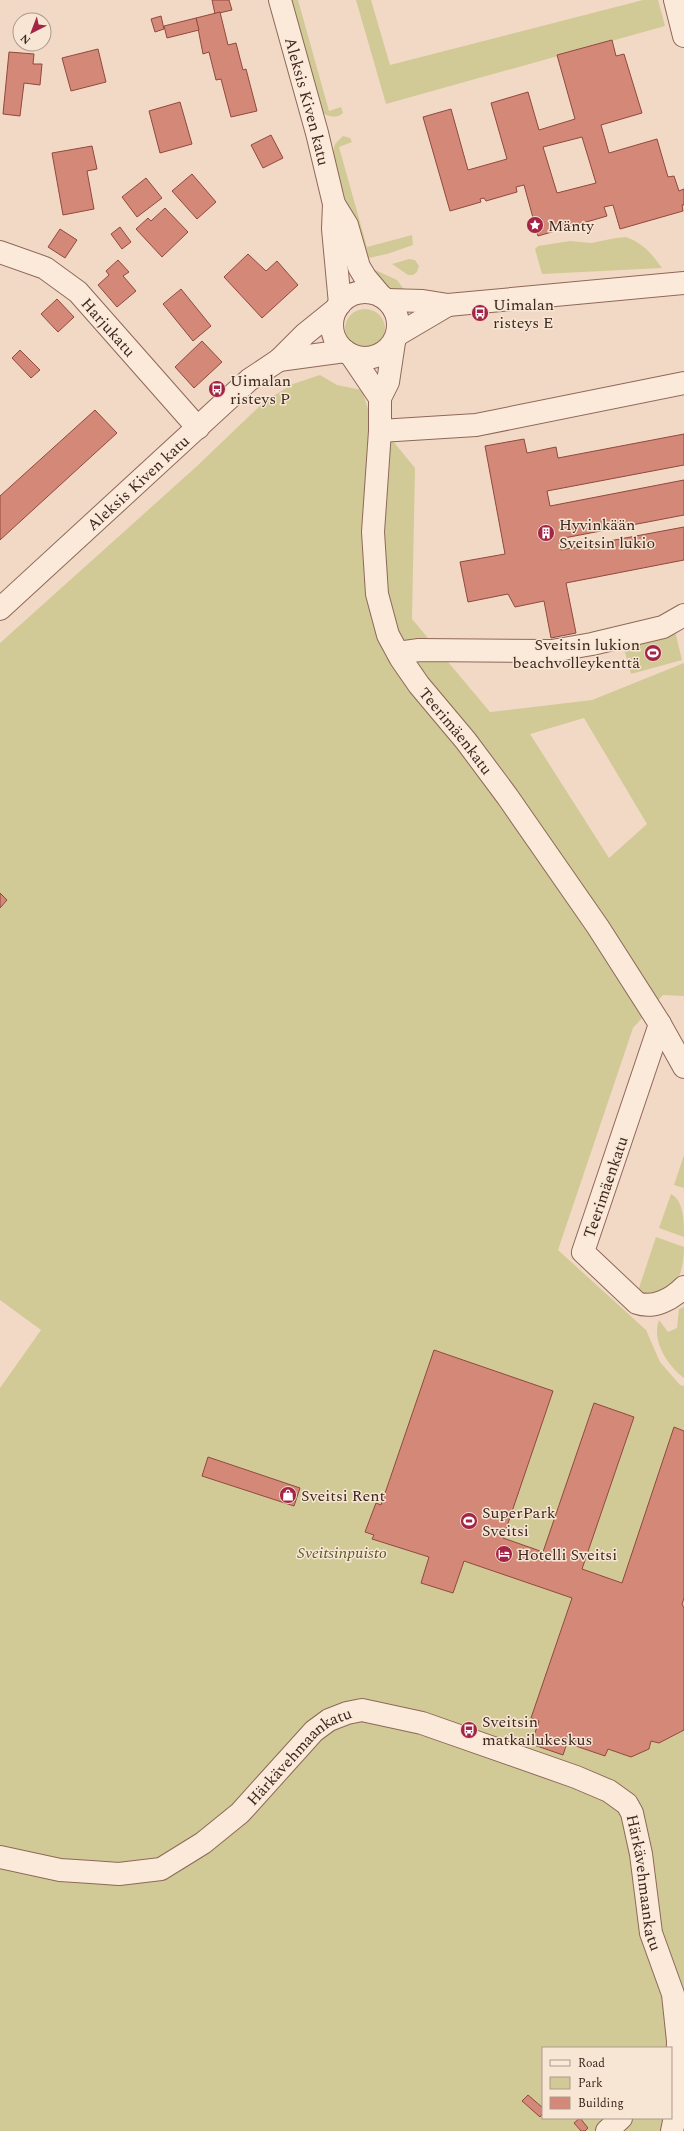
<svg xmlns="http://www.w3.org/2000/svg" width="684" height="2131" font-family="Spectral,serif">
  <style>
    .green { fill: #d1ca97; fill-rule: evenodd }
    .building { fill: #d38878; stroke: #90493d; fill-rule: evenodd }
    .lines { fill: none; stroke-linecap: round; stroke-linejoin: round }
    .minor-casing { stroke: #8e6859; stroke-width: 24 }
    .minor { stroke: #fbe9d9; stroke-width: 22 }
    .labels { text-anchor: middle; stroke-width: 3; stroke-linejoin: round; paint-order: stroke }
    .street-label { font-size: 16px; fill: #3d261e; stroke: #f8e6d5 }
    .poi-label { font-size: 16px; fill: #3d261e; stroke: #f8e6d5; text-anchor: start }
    .park-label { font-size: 16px; font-style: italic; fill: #5b5b23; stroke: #f8e6d5 }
  </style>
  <rect width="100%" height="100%" fill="#f2d9c5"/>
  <g class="green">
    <path d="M290,0h8l31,111 12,-4 2,6c-6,6 -15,4 -21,-1z"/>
    <path d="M356,0h15l19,65 253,-65h15l7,26 -279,78z"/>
    <path d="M343,136l7,2 2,4 -13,5 28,100 45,-12 1,10 -26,9 -23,5 -32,-103 3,-12z"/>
    <path d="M626,237c17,6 26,17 36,31l-120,6 -7,-25 3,-3 32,-5 21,2 25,-5z"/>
    <path d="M409,259l6,1 4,6 -2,6 -4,3h-5l-16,-11z"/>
    <path d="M373,269l24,11 8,11 -13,2 -23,-23z"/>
    <circle cx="365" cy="329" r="20"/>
    <path d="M320,375l17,10 25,5 7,22 46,56 -3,151 78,93 102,-12 92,-37v333l-21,-1 -30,33 -75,222 88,80 14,32 20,23 4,1v745h-684v-743l41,-58 -41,-30v-657l196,-176 69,-66 28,-17zM584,718l63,106 -38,34 -79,-124zM543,2048h128v70h-128z"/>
    <path d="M675,631l7,29 -51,14 -8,-29z"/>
    <path d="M684,1155v33l-10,-3z"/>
    <path d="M671,1194c13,7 13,28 13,43l-25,-9z"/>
    <path d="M656,1237l28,10c0,13 -3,36 -15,44 -6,4 -18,4 -25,5l-6,-5z"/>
    <path d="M684,1307v71c-16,-12 -33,-37 -25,-58l9,12 9,-4 2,-19z"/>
  </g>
  <g class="building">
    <path d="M212,0h17l3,10 -17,4z"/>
    <path d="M220,12l8,33 8,-2 7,27 3,-1 11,42 -26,6 -10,-38 -5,1 -7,-28 -6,2 -7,-36z"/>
    <path d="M161,16l3,13 -9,3 -4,-13z"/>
    <path d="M196,18l3,12 -32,8 -3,-12z"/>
    <path d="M612,40l4,16 8,-2 18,59 -41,12 8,28 48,-14 11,38 6,-1 5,15 5,-2v16h-2l1,6 -63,18 -7,-24 -9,2 3,9 -69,20 -14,-51 -8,2 1,5 -31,9 -2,-3 -4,1 1,3 -31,9 -27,-94 28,-8 17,61 39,-11 -16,-56 37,-11 11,38 36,-11 -18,-64zM582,137l14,46 -39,10 -14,-46z"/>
    <path d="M98,49l8,33 -35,9 -9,-33z"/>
    <path d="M9,52l25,2 -1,10h9l-2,21 -16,-2 -4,33 -17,-2z"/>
    <path d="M180,102l12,42 -32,9 -11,-42z"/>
    <path d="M271,135l12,23 -20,10 -12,-23z"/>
    <path d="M92,146l5,23 -10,2 7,38 -31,6 -11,-62z"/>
    <path d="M192,174l24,28 -19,17 -25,-28z"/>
    <path d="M146,178l16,20 -25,19 -15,-20z"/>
    <path d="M165,208l23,24 -26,25 -26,-28 12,-11 3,3z"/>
    <path d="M120,227l11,15 -9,7 -11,-15z"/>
    <path d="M60,229l17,11 -12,18 -17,-11z"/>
    <path d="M248,254l18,17 11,-10 21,24 -36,33 -38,-41z"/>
    <path d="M118,260l11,12 -6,4 13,15 -19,16 -19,-22 11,-10 -3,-4z"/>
    <path d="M181,289l30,37 -18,15 -30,-37z"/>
    <path d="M57,299l17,18 -16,15 -17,-18z"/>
    <path d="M202,341l20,21 -28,26 -19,-21z"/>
    <path d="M20,350l20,20 -9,8 -19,-20z"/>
    <path d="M95,410l22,23 -117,107v-44z"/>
    <path d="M684,434v31l-137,26 3,15 134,-26v35l-125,24 2,11 123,-23v33l-118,23 10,50 -25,5 -7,-37 -29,6 -7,-13 -40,8 -8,-40 45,-8 -20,-108 39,-7 3,14 29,-6 2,11z"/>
    <path d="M0,893l7,7 -7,8z"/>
    <path d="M434,1350l119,41 -50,147 40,14 51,-149 40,14 -52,152 40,14 52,-156 10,4v167l-2,6 2,4v122l-25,13 -8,-2 -2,8 -18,8 -23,-8 -3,7 -38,-13 -4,12 -32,-11 8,-23 -8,-3 41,-120 -108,-37 -11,32 -32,-10 8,-26 -57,-18 2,-4 -9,-3 11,-29 5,2z"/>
    <path d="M208,1457l92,31 -6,18 -92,-30z"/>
    <path d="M528,2095l15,13v5l-3,4 -18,-16z"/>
    <path d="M580,2118l8,10 -3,3h-4l-7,-8z"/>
  </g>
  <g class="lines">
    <g class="minor-casing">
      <g id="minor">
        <path id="s1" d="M280,0l37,133 17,71 -1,25 7,75"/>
        <path d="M675,0l9,36"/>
        <path d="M334,204l13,21 12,42 6,10 16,19"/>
        <path id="s2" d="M0,252l45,16 33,24 120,136"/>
        <circle cx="365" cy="325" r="33"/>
        <path d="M387,300l36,1 25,4 236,-22"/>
        <path d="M397,335l51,-30"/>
        <path id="s3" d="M394,342l-6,40 -8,16v33l-7,101 4,62 11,41 13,24 18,26 47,56 41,55 91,131 62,97 24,43"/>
        <path d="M351,355l29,43"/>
        <path d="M279,360l66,-9"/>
        <path d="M380,431l96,-6 208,-42"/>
        <path id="s4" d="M0,609l249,-229 30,-20 26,-26 31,-25"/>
        <path d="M398,653l21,-3 133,1 40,-7 71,-17 21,-12"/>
        <path d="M660,1024l-77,228 54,51c17,6 35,-4 47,-16"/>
        <path id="s5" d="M0,1857l60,13 31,2 28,2 42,-5 42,-26 37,-30 74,-82 15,-11 18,-7 15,-3 60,13 154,54 33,14 18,13 5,9 9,41 10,79 22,61 5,47 -2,71 -4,19"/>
        <path d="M607,2131l14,-13"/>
      </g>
    </g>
    <use href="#minor" class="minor"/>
  </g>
  <defs>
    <g id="sight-disc" transform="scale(0.9)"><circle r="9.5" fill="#a32444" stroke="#f8e6d5"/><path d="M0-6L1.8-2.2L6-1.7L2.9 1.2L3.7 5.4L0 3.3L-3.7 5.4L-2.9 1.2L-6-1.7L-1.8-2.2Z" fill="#fff"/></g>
    <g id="bus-disc" transform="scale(0.9)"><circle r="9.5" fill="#a32444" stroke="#f8e6d5"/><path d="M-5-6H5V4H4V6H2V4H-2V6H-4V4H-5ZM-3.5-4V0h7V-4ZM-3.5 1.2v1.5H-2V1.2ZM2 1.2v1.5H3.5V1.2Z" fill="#fff"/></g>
    <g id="building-disc" transform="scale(0.9)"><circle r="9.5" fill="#a32444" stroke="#f8e6d5"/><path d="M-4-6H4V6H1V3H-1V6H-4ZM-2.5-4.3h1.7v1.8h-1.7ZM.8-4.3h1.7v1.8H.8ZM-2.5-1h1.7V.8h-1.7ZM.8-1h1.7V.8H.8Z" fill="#fff"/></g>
    <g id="stadium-disc" transform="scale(0.9)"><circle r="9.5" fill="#a32444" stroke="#f8e6d5"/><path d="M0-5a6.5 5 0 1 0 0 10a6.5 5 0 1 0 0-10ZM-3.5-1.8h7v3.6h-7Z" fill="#fff"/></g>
    <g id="shop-disc" transform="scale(0.9)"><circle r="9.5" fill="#a32444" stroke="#f8e6d5"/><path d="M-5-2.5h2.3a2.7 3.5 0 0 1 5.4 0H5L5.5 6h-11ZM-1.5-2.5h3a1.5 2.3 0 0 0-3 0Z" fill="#fff"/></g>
    <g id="hotel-disc" transform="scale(0.9)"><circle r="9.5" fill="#a32444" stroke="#f8e6d5"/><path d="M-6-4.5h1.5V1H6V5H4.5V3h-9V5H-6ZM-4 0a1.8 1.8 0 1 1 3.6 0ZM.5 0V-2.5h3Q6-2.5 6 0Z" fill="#fff"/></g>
  </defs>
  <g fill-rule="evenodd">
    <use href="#sight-disc" x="535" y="225"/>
    <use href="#bus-disc" x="480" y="313"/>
    <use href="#bus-disc" x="217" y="389"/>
    <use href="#building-disc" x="546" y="533"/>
    <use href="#stadium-disc" x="653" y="653"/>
    <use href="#shop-disc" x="288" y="1495"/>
    <use href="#stadium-disc" x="469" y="1521"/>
    <use href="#hotel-disc" x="504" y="1554"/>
    <use href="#bus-disc" x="469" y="1730"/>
  </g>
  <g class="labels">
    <g class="street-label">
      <text dy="6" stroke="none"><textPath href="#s1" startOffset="105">Aleksis Kiven katu</textPath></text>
      <text dy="6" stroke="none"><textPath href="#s2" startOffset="135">Harjukatu</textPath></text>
      <text dy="6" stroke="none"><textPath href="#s4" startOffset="187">Aleksis Kiven katu</textPath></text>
      <text dy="6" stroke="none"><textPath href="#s3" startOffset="415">Teerimäenkatu</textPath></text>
      <text transform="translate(605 1187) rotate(-71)" y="6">Teerimäenkatu</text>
      <text dy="6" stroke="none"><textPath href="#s5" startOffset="343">Härkävehmaankatu</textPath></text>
      <text dy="6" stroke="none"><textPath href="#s5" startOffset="787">Härkävehmaankatu</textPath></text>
    </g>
    <g class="poi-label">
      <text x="548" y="231">Mänty</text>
      <text x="493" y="310">Uimalan<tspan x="493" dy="18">risteys E</tspan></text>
      <text x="230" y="386">Uimalan<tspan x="230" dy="18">risteys P</tspan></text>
      <text x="559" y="530">Hyvinkään<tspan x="559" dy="18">Sveitsin lukio</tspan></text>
      <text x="640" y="650" text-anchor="end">Sveitsin lukion<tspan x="640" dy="18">beachvolleykenttä</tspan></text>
      <text x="301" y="1501">Sveitsi Rent</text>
      <text x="482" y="1518">SuperPark<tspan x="482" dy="18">Sveitsi</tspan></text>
      <text x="517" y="1560">Hotelli Sveitsi</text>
      <text x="482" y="1727">Sveitsin<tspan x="482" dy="18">matkailukeskus</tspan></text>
    </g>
    <g class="park-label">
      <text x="342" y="1558">Sveitsinpuisto</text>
    </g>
  </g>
  <rect x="542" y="2047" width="130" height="72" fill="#f8e6d5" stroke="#ad998c"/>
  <rect x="550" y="2060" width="20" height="6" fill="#fbe9d9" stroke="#ad998c"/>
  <text x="578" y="2067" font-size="12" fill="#3d261e">Road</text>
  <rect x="550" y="2077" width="20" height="12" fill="#d1ca97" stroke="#ad998c"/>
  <text x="578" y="2087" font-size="12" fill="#3d261e">Park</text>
  <rect x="550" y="2097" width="20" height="12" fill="#d38878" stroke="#ad998c"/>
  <text x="578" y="2107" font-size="12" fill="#3d261e">Building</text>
  <g transform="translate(32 32) rotate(222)"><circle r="19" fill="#f8e6d5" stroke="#ad998c"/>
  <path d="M0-3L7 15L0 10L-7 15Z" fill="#a32444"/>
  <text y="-6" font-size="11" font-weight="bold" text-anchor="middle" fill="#3d261e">N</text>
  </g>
</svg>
